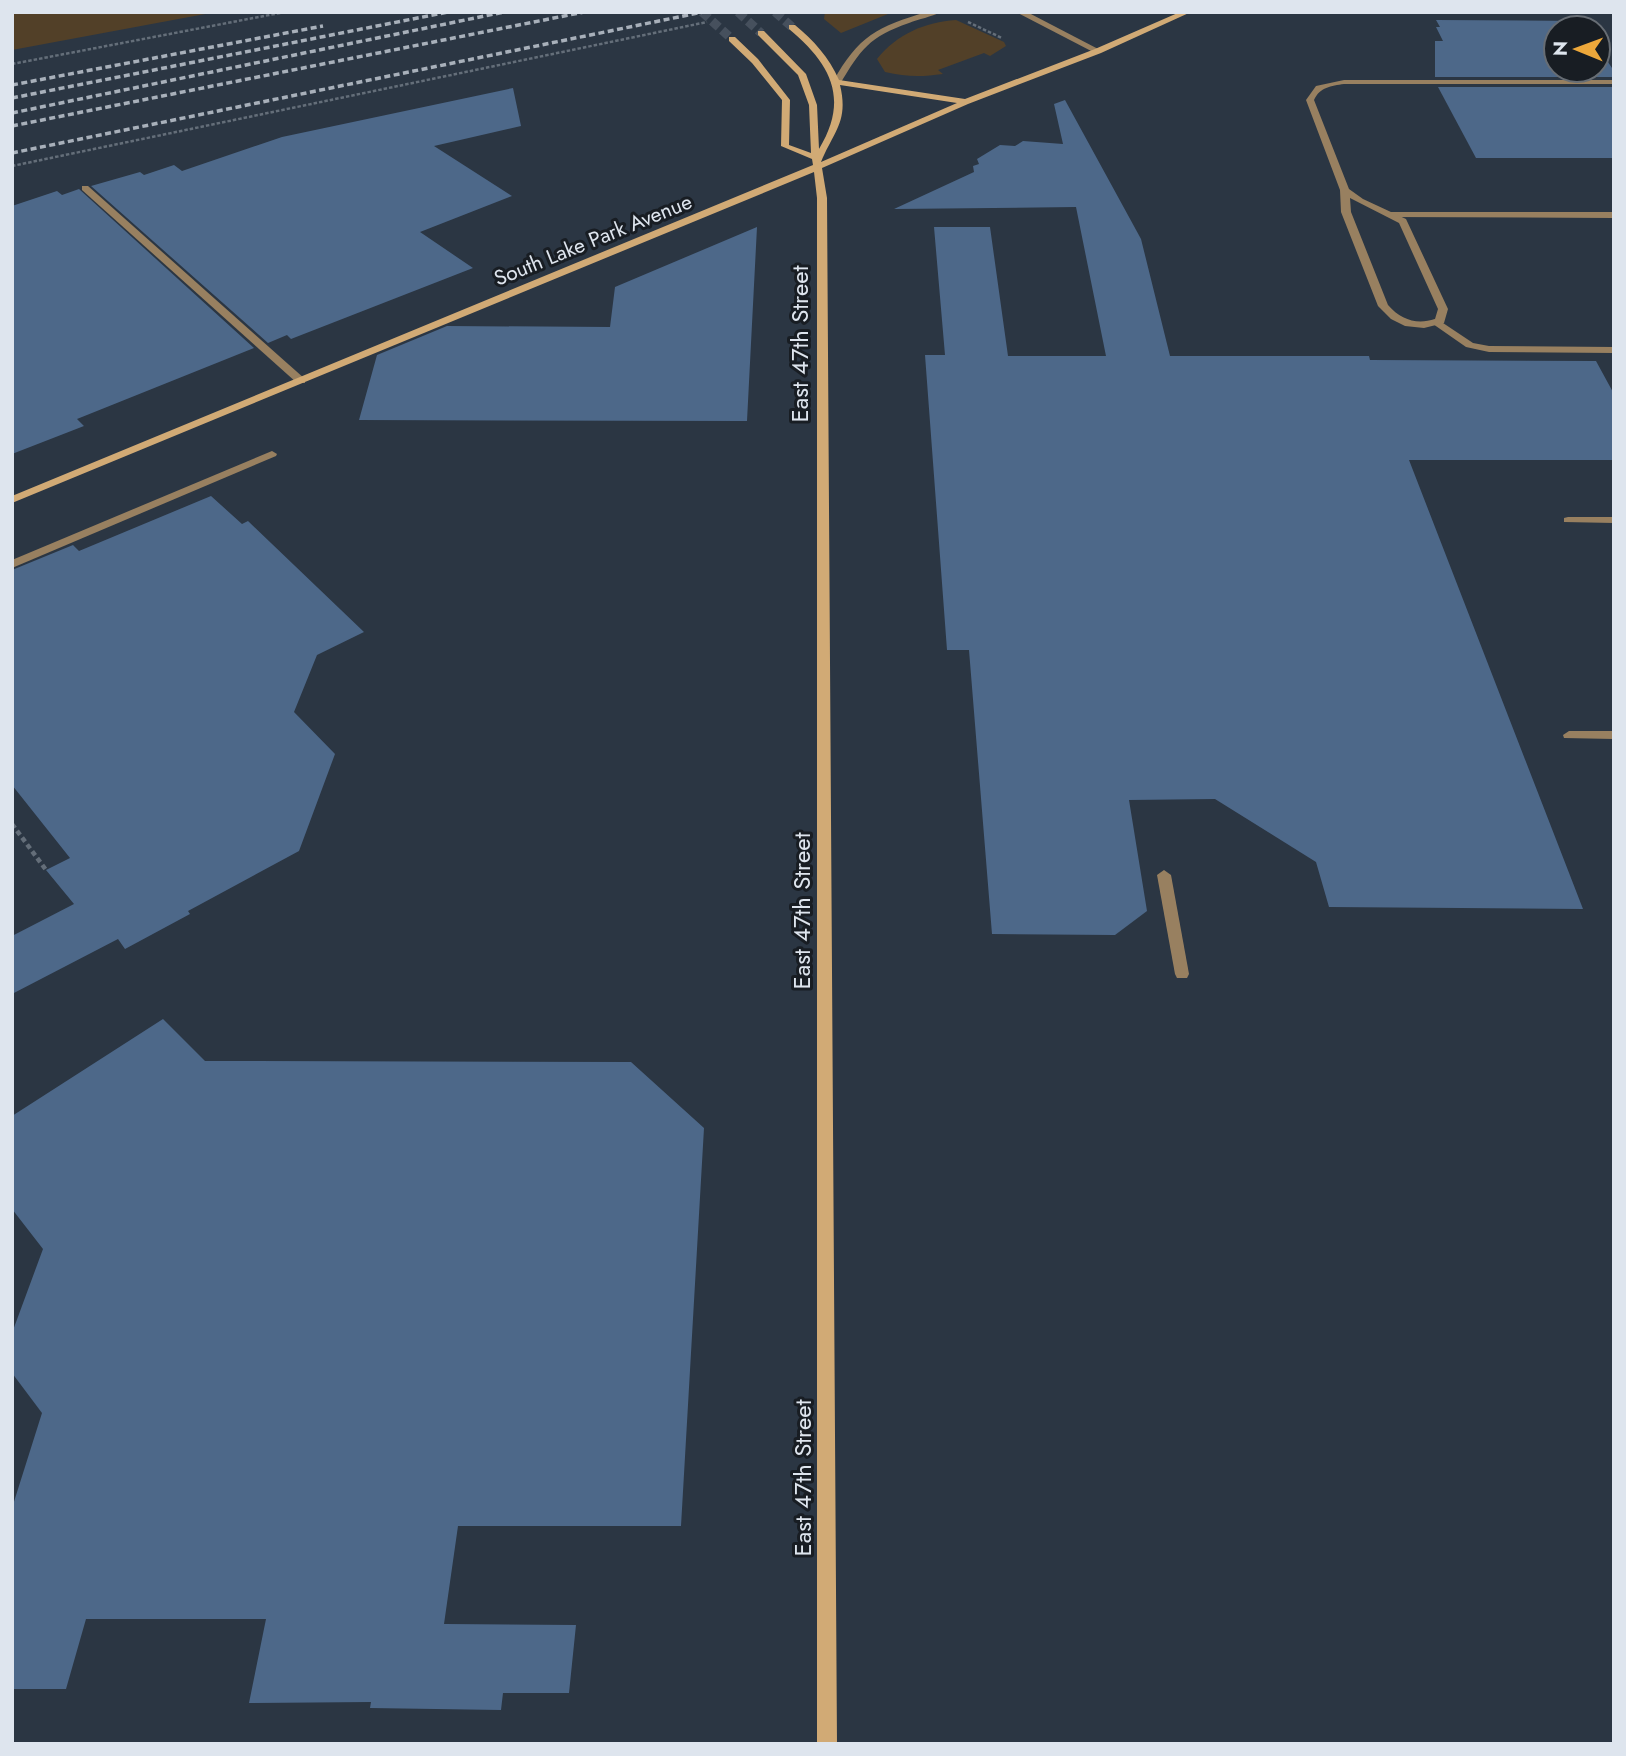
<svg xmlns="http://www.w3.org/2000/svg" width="1626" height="1756" font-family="Jost,sans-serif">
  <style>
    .green { fill: #524028 }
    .building { fill: #4d6889 }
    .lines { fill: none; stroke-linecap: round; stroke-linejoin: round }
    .secondary-tunnel { stroke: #46505d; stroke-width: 9; stroke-dasharray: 9 4.5; stroke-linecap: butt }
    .path-far1 { stroke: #646e79; stroke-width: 2.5; stroke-dasharray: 3.5 2; stroke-linecap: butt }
    .path { stroke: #646e79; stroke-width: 4.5; stroke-dasharray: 5 3.5; stroke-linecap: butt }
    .lane { fill: #988060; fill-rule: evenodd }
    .street { fill: #988060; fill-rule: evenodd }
    .secondary { fill: #d1aa75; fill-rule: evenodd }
    .rail { stroke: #a8b0ba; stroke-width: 3.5; stroke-dasharray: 6 3.5; stroke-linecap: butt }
    .labels { text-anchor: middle; stroke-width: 6; stroke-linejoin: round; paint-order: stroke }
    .far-street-label { font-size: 21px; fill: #dee5ee; stroke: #181d23 }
    .street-label { font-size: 24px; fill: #dee5ee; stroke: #181d23 }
  </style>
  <rect width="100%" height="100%" fill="#2b3643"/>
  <g class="green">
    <path d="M12,12h204l-204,38z"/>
    <path d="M825,12h68l-52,21 -17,-14z"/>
    <path d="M956,20l48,22 2,4 -16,10 -6,-3 -46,17 5,4c-21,3 -37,3 -58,-2l-8,-13c20,-25 48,-37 79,-39z"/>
  </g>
  <g class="building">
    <path d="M1436,20l145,1 4,7h-29v42h42v-23l16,24v6h-179v-36h8l-7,-14h4z"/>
    <path d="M1438,87h176v71h-138z"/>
    <path d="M513,88l8,38 -87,20 78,50 -92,36 53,36 -182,71 -4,-4 -19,8 -177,-157 49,-14 4,3 30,-10 8,6 100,-34z"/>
    <path d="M1065,100l76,139 29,117h199l1,4 226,1 18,33v66h-205l174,449 -254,-2 -13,-45 -101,-63 -86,1 18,111 -32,24 -123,-1 -23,-284h-22l-22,-295h20l-11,-128h56l18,129h98l-30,-149 -182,2 80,-37 -1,-6 6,-2 -2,-5 23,-14 15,1 8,-5 40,3 -9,-40z"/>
    <path d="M79,189l175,159 -177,71 7,7 -72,28v-248l45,-15 5,4z"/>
    <path d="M757,227l-10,194 -388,-1 18,-65 70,-29 163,1 5,-40z"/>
    <path d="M211,496l31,28 6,-3 116,111 -47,23 -23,57 41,42 -36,97 -111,60 2,3 -65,35 -7,-10 -106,55v-58l62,-32 -28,-34 24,-12 -58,-73v-215l61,-25 6,6z"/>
    <path d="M163,1019l42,42 426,1 73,66 -23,398h-223l-14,98 132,1 -7,68h-66l-2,17 -131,-2 1,-6 -122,1 17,-84h-180l-20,70h-54v-181l30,-95 -30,-40v-40l31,-84 -31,-40v-93z"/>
  </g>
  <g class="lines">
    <g class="secondary-tunnel">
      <path d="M702,12l30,27"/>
      <path d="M738,12l23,21"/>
      <path d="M775,12l17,15"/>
    </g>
    <g class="path-far1">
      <path d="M968,22l34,16"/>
      <path d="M12,64l273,-52"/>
      <path d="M12,166l695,-144"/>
    </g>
    <path class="path" d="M12,824l34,46"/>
    <g class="lane">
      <path d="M927,12h14c-10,5 -22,7 -32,11 -40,14 -48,26 -69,61h-6l-1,-2c25,-46 45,-56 94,-70z"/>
      <path d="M1016,12h11l75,39 -7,2z"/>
      <path d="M82,186h6l217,193v4h-8l-215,-193z"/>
      <path d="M1387,212h227v6l-224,-1 -3,-1z"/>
      <path d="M1437,319l36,24 16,3 125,1v6l-125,-1 -23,-5 -33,-23v-4z"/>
      <path d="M272,451l5,3 -1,2 -264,112v-8z"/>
      <path d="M1569,731h45v8l-50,-1 -1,-3z"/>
      <path d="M1164,870l7,5 18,99 -2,4h-10l-2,-4 -18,-99z"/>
    </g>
    <g class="street">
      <path d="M1344,80h270v4h-270c-13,2 -24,3 -30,16l35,89 14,10 43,20 42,90 -4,14 -20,5 -19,-2 -14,-7 -13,-13 -37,-94 -1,-22 -34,-90 10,-14zM1350,198l49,25 39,86 -3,10c-18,6 -34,1 -47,-14l-37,-93z"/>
      <path d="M1568,517h46v6l-50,-1v-4z"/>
    </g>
    <path class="secondary" d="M1180,12h11l-90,41 -133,51 -146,64 5,30 10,1546h-20v-1546l-3,-26 -802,331v-7l801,-331 -1,-6 -31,-13 1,-46 -30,-37 -23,-22v-4h6l23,22 32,41 -1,45 22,8 -2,-48 -11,-30 -40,-40v-4h6l42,43 11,31 2,44c31,-51 11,-86 -30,-120v-4h6c19,16 34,32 44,55l126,19 130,-50zM840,85l117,18 -136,59c12,-30 28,-40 19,-77z"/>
    <g class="rail">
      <path d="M12,85l311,-59"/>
      <path d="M12,98l436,-86"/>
      <path d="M12,113l492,-101"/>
      <path d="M12,126l572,-114"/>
      <path d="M12,153l691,-141"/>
    </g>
  </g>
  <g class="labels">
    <g class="far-street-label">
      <text transform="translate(593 240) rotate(-22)" y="7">South Lake Park Avenue</text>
    </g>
    <g class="street-label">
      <text transform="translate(800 344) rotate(-90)" y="8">East 47th Street</text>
      <text transform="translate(802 911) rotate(-90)" y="8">East 47th Street</text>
      <text transform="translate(803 1478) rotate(-90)" y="8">East 47th Street</text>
    </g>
  </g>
  <rect width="1626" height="1756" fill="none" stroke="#dee5ee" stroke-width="28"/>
  <g transform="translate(1577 49) rotate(271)"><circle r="33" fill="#181d23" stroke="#676d74" stroke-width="2"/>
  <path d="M0-5L12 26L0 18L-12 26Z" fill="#eda83b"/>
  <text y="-10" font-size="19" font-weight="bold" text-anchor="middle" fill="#dee5ee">N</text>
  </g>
</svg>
